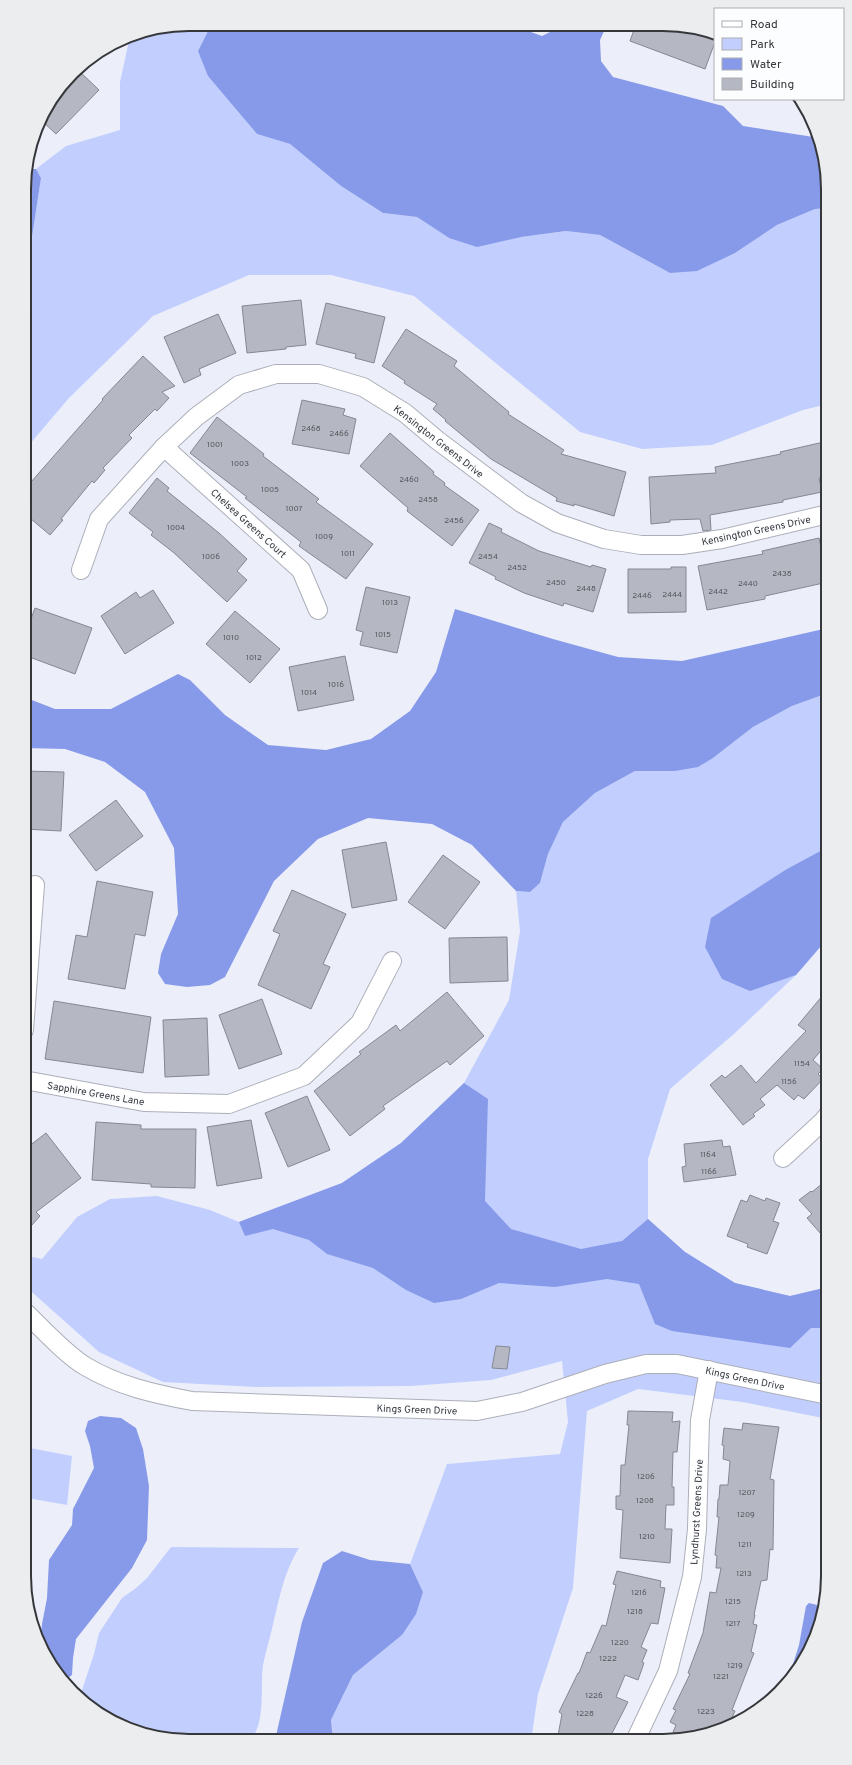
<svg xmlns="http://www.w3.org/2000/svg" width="852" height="1765" font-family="Overpass,sans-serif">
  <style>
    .green { fill: #c2cffe }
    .water { fill: #879ae9 }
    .building { fill: #b5b8c2; stroke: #858892 }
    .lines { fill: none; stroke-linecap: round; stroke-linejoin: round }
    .street-casing { stroke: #acafb9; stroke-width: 20 }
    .street { stroke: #fff; stroke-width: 18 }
    .labels { text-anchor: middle; stroke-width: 3; stroke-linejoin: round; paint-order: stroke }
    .number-label { font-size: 8px; fill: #56575d }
    .street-label { font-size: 10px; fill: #36373b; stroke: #fcfdff }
    .rim { fill: none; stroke: #36373b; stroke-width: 2 }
  </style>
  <rect width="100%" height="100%" fill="#eceffa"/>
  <g class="green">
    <path d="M189,24h12l9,3 -12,24 46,66 13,17 33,10 51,42 42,27 34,4 32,21 72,-1 45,-6 34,4 70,38 65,-20 42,-28 38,-16 13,-1v196l-25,6 -91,35 -70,4 -62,-17 -166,-136 -83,-21h-82l-96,41 -84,82 -45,53v-179l3,-2 14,-92 -5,-9 30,-23 54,-16v-48l10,-46z"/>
    <path d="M828,693v245l-32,37 -61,58 -65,56 -22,70v60l37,33 50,31 55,13 38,-9v132l-86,-17 -104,-13 -51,22 -14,177 -35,106 -7,47 -198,-1 -2,-20 22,-45 49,-40 21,-43 -13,-28 37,-100 113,-10 8,-32 -6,-61 -71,19 -80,6 -154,1 -94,-5 -64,-30 -75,-67v-30l18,4 35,-42 33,-18 47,-3 53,14 29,12 103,-39 59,-40 63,-60 45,-83 11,-69 -4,-40 14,1 10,-9 8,-29 15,-32 32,-29 40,-22h40l38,-13 40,-31 39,-21z"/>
    <path d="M24,1396l6,52 42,8 -5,49 -40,-7 -3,3z"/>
    <path d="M171,1547l128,1c-15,25 -18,44 -25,72 -3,15 -8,30 -11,45 -3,23 3,56 -12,75h-84l-51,-16 -37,-25 15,-45 5,-21 23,-35 14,-10 11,-10z"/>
  </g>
  <g class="water">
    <path d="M215,24l299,2 28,10 20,-10 44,1 -6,13 1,21 12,16 110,29 20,20 77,12 8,51v19l-13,1 -38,16 -42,28 -38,18 -27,2 -70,-38 -34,-4 -45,6 -44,10 -28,-9 -32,-21 -34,-4 -42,-27 -51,-42 -33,-10 -49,-58 -10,-25 12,-24z"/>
    <path d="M27,169h9l5,9 -14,92 -3,2v-94z"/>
    <path d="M455,609l98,30 65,18 64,4 146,-33v65l-36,13 -39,21 -40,31 -15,9 -23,4h-40l-40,22 -32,29 -15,32 -8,29 -10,9 -14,-1 -44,-46 -40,-21 -64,-6 -50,21 -44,42 -49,96 -15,8 -23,2 -22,-3 -7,-11 3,-19 17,-40 -4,-66 -29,-56 -40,-30 -40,-13 -41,-1v-51l31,12h56l67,-35 12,6 35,35 43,30 58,5 45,-11 39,-28 26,-39z"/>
    <path d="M828,847v91l-32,37 -46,16 -28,-12 -17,-32 6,-29 76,-49z"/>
    <path d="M464,1083l24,16 -3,102 26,28 70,20 41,-8 26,-22 37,33 50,31 55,13 38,-9v41h-17l-21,20 -118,-17 -17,-7 -16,-40 -32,-5 -52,8 -56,-4 -38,16 -27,4 -28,-13 -33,-22 -46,-14 -18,-14 -36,-11 -28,7 -6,-14 103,-39 59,-40z"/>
    <path d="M100,1416l21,2 15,10 7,21 6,37 -2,54 -15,28 -56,71 -3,19 -1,17 -8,6 -12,-13 -12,-24 2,-20 5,-26 2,-38 23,-35 1,-16 21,-41 -4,-22 -5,-15 3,-10z"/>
    <path d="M342,1551l28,9 40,4 13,28 -7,22 -14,21 -49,40 -22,45 2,20h-58l27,-118 21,-59z"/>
    <path d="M809,1603l8,2c1,5 4,10 4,15 -1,14 -24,53 -34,63l12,-38 7,-39z"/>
  </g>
  <g class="building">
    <path d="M635,27h60l20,7v8l-10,27 -75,-28z"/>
    <path d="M77,69l22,21 -43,44 -16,-15 1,-3z"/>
    <path d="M301,300l5,45 -20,2v2l-39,4 -5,-47z"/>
    <path d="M326,303l59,14 -11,46 -19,-5 1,-4 -40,-10z"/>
    <path d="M218,314l18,39 -37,16 2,6 -17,8 -20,-46z"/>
    <path d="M406,329l51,32 -3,5 55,46 -1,2 56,36 -3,4 65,18 -12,44 -40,-12v2l-18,-5 1,-3 -66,-39 -46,-38 1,-1 -13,-11 4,-5 -33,-21 1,-2 -23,-15z"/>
    <path d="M143,356l32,30 -13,6 7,6 -12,13 -2,-2 -26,26 3,3 -29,30 2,2 -11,13 -2,-2 -18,22 -13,16 2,1 -13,15 -26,-22v-23l79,-90 -1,-1z"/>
    <path d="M302,400l43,9 -2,6 13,4 -7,35 -57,-10z"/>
    <path d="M217,417l47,37 -1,2 56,43 -3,3 57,42 -27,35 -47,-33 2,-4 -56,-44 2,-1 -57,-44z"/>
    <path d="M390,433l44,39 -1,2 12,9 -1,2 35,25 -27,36 -45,-35 1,-3 -48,-42z"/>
    <path d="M828,441v36l-9,1 3,14 -39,8v2l-73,13 1,15 -8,1 -3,-12 -30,1v2l-19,2 -2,-47 67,-4 -1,-6 66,-13 -1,-2z"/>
    <path d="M157,478l12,10 -2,3 52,42 28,26 -10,12 10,9 -20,22 -54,-50 -22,-17 2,-3 -24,-19z"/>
    <path d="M489,523l13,6 -1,3 38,19 52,16 1,-2 14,4 -13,43 -29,-9 -1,3 -39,-13 -29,-14 1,-2 -27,-14z"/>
    <path d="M819,538l9,44 -63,14v3l-58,11 -9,-44 65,-12 -1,-3z"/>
    <path d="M671,567h15v45l-58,1v-44h43z"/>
    <path d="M366,587l44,10 -13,56 -37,-8 3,-13 -7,-2z"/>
    <path d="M153,590l21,33 -49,31 -24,-38 35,-24 4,6z"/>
    <path d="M35,608l57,20 -17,46 -51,-19v-17z"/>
    <path d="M235,611l45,38 -30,34 -44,-39z"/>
    <path d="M345,656l9,44 -56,11 -9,-44z"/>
    <path d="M24,771l40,1 -3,59 -37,-2z"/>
    <path d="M116,800l27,36 -47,35 -27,-36z"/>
    <path d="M386,842l11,58 -45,8 -10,-58z"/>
    <path d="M443,855l37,27 -35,47 -37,-27z"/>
    <path d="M97,881l56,11 -8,44 -10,-2 -10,55 -57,-10 8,-44 11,2z"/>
    <path d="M292,890l54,24 -23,50 7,3 -19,42 -53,-24 22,-51 -7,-3z"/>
    <path d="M507,937l1,44 -58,2 -1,-45z"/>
    <path d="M828,989v53l-15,18 10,9 -5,5 5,5 -19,20 -6,-4 -4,5 -17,-15 -17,14 5,6 -12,9 2,2 -12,9 -33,-40 12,-10 3,3 16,-13 15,18 50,-52 -8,-6z"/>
    <path d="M447,992l37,44 -34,29 -3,-4 -64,45 2,3 -35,27 -36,-45 47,-37 -2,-2 37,-27 4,6z"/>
    <path d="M262,999l20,55 -43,15 -20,-54z"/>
    <path d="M54,1001l97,16 -8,56 -98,-14z"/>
    <path d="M207,1018l2,57 -44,2 -2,-57z"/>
    <path d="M307,1096l23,54 -42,17 -23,-54z"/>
    <path d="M251,1120l11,58 -45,8 -10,-59z"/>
    <path d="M96,1122l45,3v4h55l-1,59 -44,-1v-3l-59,-4z"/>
    <path d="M46,1133l35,45 -45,34 4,4 -16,18v-84z"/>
    <path d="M722,1140l1,7 7,-1 6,29 -52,7 -2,-15 4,-1 -2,-22z"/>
    <path d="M828,1179v63l-21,-24 5,-4 -13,-14 12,-9 1,1z"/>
    <path d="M750,1195l15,6 1,-3 14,5 -7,18 6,2 -12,31 -20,-7 1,-3 -21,-8 14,-36 6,2z"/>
    <path d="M496,1346l14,1 -3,22 -15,-1z"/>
    <path d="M628,1411l45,1 -1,10 8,-1 -3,31h-4l-1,35h2v18h-8l-1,24h7l-2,34 -50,-5 3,-48 -7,-1v-13h4l1,-31h4l4,-40h-2z"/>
    <path d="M743,1423l36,4 -9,52 4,1 -1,70 -3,-1 -3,31 -6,1 -7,34h1l-2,9 4,1 -6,27 3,1 -22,57 3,1 -5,11 -3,-1 -4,8 -7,3 -30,5 -13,-5 3,-7 -6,-3 6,-12 -3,-1 17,-35 -2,-1 15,-40 7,-41 6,1 5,-25h-5l1,-12 -2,-1 4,-38h-2l1,-18h1l1,-14h8l2,-24 -7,-2 1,-13 -2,-1 2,-17 18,2z"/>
    <path d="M617,1571l44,10 -1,6 5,1 -7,36 -7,-1 -10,24 6,3 -5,12 2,1 -6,17 -13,-5 -9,22 12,5 -20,39h-51l5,-27 -3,-2 19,-39h1l8,-21 3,1 12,-28 4,1 10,-41 -3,-1z"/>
  </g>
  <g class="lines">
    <g class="street-casing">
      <g id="street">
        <path d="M164,447l137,123 17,40"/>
        <path d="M81,570l18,-51 65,-72 32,-30 43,-32 37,-11h43l44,13 42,26 32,27 84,63 36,20 47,16 37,6h41l40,-6 106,-25"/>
        <path d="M24,1030l11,-145"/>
        <path d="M24,1080l120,22 85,2 75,-28 56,-53 32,-62"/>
        <path d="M783,1158l40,-37 5,-6"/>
        <path d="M24,1311c17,16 41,43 61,55 33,20 70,28 107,35l285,10 45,-9 83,-28 41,-10h31l151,31"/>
        <path d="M635,1741l33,-70 24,-94 5,-48 3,-109 9,-50"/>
      </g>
    </g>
    <use href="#street" class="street"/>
  </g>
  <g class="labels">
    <g class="number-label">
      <text x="311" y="431">2468</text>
      <text x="339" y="436">2466</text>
      <text x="215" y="447">1001</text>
      <text x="240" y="466">1003</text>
      <text x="409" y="482">2460</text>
      <text x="270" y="492">1005</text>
      <text x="428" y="502">2458</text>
      <text x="294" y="511">1007</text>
      <text x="454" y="523">2456</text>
      <text x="176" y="530">1004</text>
      <text x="324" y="539">1009</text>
      <text x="348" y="556">1011</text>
      <text x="211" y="559">1006</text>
      <text x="488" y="559">2454</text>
      <text x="517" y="570">2452</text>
      <text x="782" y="576">2438</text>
      <text x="556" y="585">2450</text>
      <text x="748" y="586">2440</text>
      <text x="586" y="591">2448</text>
      <text x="718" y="594">2442</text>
      <text x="672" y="597">2444</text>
      <text x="642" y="598">2446</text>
      <text x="390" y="605">1013</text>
      <text x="383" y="637">1015</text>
      <text x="231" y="640">1010</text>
      <text x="254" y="660">1012</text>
      <text x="336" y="687">1016</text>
      <text x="309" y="695">1014</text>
      <text x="802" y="1066">1154</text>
      <text x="789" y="1084">1156</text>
      <text x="708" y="1157">1164</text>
      <text x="709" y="1174">1166</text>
      <text x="646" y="1479">1206</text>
      <text x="747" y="1495">1207</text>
      <text x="645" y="1503">1208</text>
      <text x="746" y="1517">1209</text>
      <text x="647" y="1539">1210</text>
      <text x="745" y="1547">1211</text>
      <text x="744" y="1576">1213</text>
      <text x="639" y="1595">1216</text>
      <text x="733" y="1604">1215</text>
      <text x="635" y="1614">1218</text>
      <text x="733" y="1626">1217</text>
      <text x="620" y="1645">1220</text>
      <text x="608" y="1661">1222</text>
      <text x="735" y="1668">1219</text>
      <text x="721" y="1679">1221</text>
      <text x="594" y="1698">1226</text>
      <text x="706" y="1714">1223</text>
      <text x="585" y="1716">1228</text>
    </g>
    <g class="street-label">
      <text transform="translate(439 441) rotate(38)" y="4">Kensington Greens Drive</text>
      <text transform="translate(249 523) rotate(42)" y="4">Chelsea Greens Court</text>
      <text transform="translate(756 530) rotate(-12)" y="4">Kensington Greens Drive</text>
      <text transform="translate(96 1093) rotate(10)" y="4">Sapphire Greens Lane</text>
      <text transform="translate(745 1378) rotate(12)" y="4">Kings Green Drive</text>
      <text transform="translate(417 1409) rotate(2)" y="4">Kings Green Drive</text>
      <text transform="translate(696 1512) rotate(-87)" y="4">Lyndhurst Greens Drive</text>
    </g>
  </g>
  <path d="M0 0H852V1765H0ZM189 31H663A158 158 0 0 1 821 189V1576A158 158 0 0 1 663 1734H189A158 158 0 0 1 31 1576V189A158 158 0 0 1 189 31Z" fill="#ecedef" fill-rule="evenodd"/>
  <path class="rim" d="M189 31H663A158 158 0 0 1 821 189V1576A158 158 0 0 1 663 1734H189A158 158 0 0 1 31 1576V189A158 158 0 0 1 189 31Z"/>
  <rect x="714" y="8" width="130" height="92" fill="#fcfdff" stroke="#adaeb1"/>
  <rect x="722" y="21" width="20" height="6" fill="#ffffff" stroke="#adaeb1"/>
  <text x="750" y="28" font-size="12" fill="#36373b">Road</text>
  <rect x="722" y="38" width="20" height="12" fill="#c2cffe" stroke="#adaeb1"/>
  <text x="750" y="48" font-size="12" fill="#36373b">Park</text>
  <rect x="722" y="58" width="20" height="12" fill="#879ae9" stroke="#adaeb1"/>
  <text x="750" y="68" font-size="12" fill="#36373b">Water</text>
  <rect x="722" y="78" width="20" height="12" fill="#b5b8c2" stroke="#adaeb1"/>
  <text x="750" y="88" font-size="12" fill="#36373b">Building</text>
</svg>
